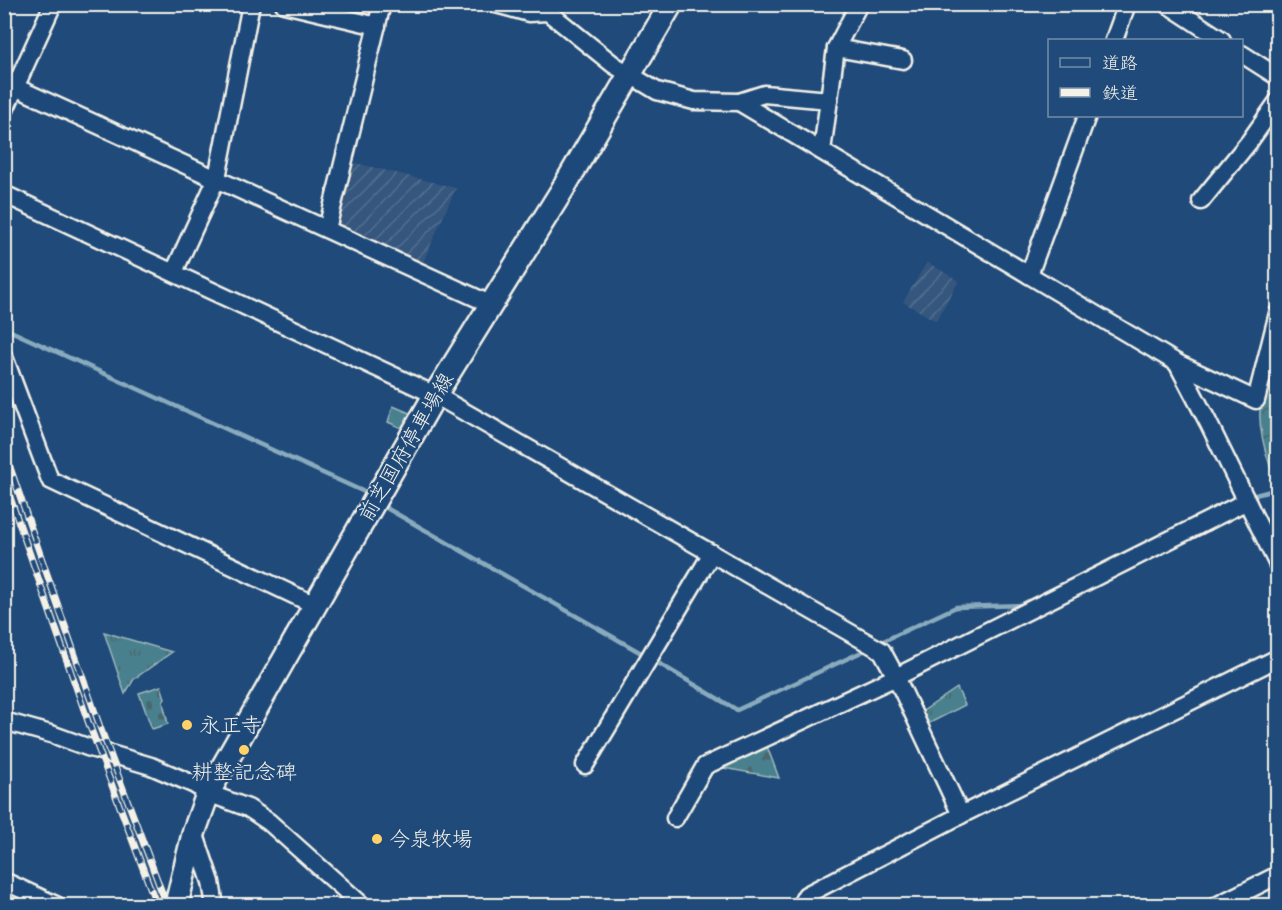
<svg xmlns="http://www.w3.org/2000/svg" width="1282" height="910" font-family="Delius,'Klee One',sans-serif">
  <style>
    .industrial { fill: url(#industrial-furrows) }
    .grass { fill: url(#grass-tufts); stroke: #9fb8bb; stroke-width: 1.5 }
    .forest { fill: url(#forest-firs); stroke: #9fb8bb; stroke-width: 1.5 }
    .cemetery { fill: url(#cemetery-stones); stroke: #9fb8bb; stroke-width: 1.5 }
    .park { fill: url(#park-crowns); stroke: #9fb8bb; stroke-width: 1.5 }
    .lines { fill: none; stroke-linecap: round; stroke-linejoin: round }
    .stream { stroke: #8aabbd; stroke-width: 4.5 }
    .street-casing { stroke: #f4f1e8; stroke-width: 21 }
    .secondary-casing { stroke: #f4f1e8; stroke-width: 27 }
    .street { stroke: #1f4a7a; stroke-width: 16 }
    .secondary { stroke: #1f4a7a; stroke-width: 22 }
    .rail-casing { stroke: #f4f1e8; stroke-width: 7 }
    .rail { stroke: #1f4a7a; stroke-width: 4.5; stroke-dasharray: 14; stroke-linecap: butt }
    .poi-dot { fill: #ffd166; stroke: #1f4a7a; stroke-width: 2 }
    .labels { text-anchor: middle; stroke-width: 4.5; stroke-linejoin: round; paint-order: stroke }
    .street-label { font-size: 21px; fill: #f4f1e8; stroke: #1f4a7a }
    .poi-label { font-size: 21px; fill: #f4f1e8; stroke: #1f4a7a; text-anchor: start }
  </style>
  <defs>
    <pattern id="industrial-furrows" width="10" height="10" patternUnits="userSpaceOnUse" patternTransform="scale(1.5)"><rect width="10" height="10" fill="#34567d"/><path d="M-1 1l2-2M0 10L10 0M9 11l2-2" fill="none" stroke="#526f8f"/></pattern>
    <pattern id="grass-tufts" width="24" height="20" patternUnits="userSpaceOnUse" patternTransform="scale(1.5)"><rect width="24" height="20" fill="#4a808e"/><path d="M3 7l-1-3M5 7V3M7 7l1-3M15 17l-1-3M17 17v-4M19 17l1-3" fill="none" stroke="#4a676e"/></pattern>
    <pattern id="forest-firs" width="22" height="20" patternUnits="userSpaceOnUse" patternTransform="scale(1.5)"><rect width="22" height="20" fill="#4a808e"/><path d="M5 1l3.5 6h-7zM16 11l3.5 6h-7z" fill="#4a676e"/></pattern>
    <pattern id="cemetery-stones" width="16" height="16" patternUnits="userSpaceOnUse" patternTransform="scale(1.5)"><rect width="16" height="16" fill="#4a808e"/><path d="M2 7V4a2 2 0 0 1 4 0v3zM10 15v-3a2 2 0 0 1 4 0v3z" fill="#4a676e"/></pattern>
    <pattern id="park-crowns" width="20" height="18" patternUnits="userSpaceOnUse" patternTransform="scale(1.5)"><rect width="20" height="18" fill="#4a808e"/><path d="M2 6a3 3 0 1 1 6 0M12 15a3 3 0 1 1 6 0" fill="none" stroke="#4a676e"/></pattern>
  </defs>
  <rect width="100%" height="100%" fill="#1f4a7a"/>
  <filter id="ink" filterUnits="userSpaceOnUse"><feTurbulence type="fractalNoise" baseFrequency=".0167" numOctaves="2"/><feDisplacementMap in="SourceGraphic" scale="12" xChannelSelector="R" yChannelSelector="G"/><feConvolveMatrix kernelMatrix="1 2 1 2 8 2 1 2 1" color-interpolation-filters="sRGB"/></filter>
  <g filter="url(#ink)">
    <g class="industrial">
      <path d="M348,161l108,27 -35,79 -88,-40z"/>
      <path d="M927,262l32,19 -23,40 -33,-19z"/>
    </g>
    <g class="grass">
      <path d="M393,406l24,10 -9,15 -20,-9z"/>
      <path d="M104,632l68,20 -38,27 -9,15z"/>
      <path d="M957,688l8,17 -39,20 -6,-12z"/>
    </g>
    <path class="forest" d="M765,741l14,37 -67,-12z"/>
    <path class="cemetery" d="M161,686l4,12 -2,4 5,22 -16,5 -13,-36z"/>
    <path class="park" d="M1268,369l9,2v115c-9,-25 -19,-53 -17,-79 0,-13 5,-26 8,-38z"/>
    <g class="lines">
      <g class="stream">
        <path d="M4,328l367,167"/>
        <path d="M1248,497l30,-8"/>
        <path d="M381,505l262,149 94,56 133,-62"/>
        <path d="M877,644l79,-37 69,-2"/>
      </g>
      <g class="street-casing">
        <g id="street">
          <path d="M284,4l93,22"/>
          <path d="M496,4l33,9 19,-1 66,53 43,26 37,10 45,1 25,-8 65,6"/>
          <path d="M1167,4l55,36"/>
          <path d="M1114,40l13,-36"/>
          <path d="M836,48l67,12"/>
          <path d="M1242,54l36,23"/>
          <path d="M4,82l488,223"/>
          <path d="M739,102l290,173"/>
          <path d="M4,112l49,-108"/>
          <path d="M1087,116l-58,159 148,88 31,59 70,143"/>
          <path d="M822,151l14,-103 23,-44"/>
          <path d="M4,194l431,201 447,256 14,26 65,138"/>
          <path d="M1201,201l48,-59 29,-41"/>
          <path d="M327,229l55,-225"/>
          <path d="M174,272l43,-94 34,-174"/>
          <path d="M4,357l46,123 265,125"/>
          <path d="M1177,363l79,37 22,-87"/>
          <path d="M4,721l50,14 33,12 64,19 42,18 15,9 40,15 21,14 94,84"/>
          <path d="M585,765l127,-212"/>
          <path d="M675,818l30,-52 191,-89 351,-176"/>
          <path d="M194,832l17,50 4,24"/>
          <path d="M4,881l54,25"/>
          <path d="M800,906l6,-11 155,-80 317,-157"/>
          <path d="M1216,906l62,-31"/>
        </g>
      </g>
      <g class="secondary-casing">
        <path id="secondary" d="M176,906l18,-74 14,-39 227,-398 126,-203 110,-188"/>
      </g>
      <use href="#street" class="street"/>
      <use href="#secondary" class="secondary"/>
      <g class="rail-casing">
        <g id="rail">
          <path d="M4,450l96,277 67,179"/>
          <path d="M4,480l85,244 68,182"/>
        </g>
      </g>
      <use href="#rail" class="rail"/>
    </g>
  </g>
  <g class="poi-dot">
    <circle cx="187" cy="725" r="6"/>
    <circle cx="244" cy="750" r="6"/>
    <circle cx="377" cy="839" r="6"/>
  </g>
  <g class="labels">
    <g class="street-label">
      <text transform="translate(406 447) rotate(-60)" y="7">前芝国府停車場線</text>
    </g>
    <g class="poi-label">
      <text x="199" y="732">永正寺</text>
      <text x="244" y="779" text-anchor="middle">耕整記念碑</text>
      <text x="389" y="846">今泉牧場</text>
    </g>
  </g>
  <rect width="1282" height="910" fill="none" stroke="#1f4a7a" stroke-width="24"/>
  <rect x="12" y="12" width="1258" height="886" fill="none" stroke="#f4f1e8" stroke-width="2" filter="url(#ink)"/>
  <rect x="1048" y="39" width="195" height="78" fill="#1f4a7a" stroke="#748da6" stroke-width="1.5"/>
  <rect x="1060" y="58" width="30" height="9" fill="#1f4a7a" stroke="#748da6" stroke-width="1.5"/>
  <text x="1102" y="69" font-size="18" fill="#f4f1e8">道路</text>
  <rect x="1060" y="88" width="30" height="9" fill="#f4f1e8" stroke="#748da6" stroke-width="1.5"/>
  <text x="1102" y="99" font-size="18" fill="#f4f1e8">鉄道</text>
</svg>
